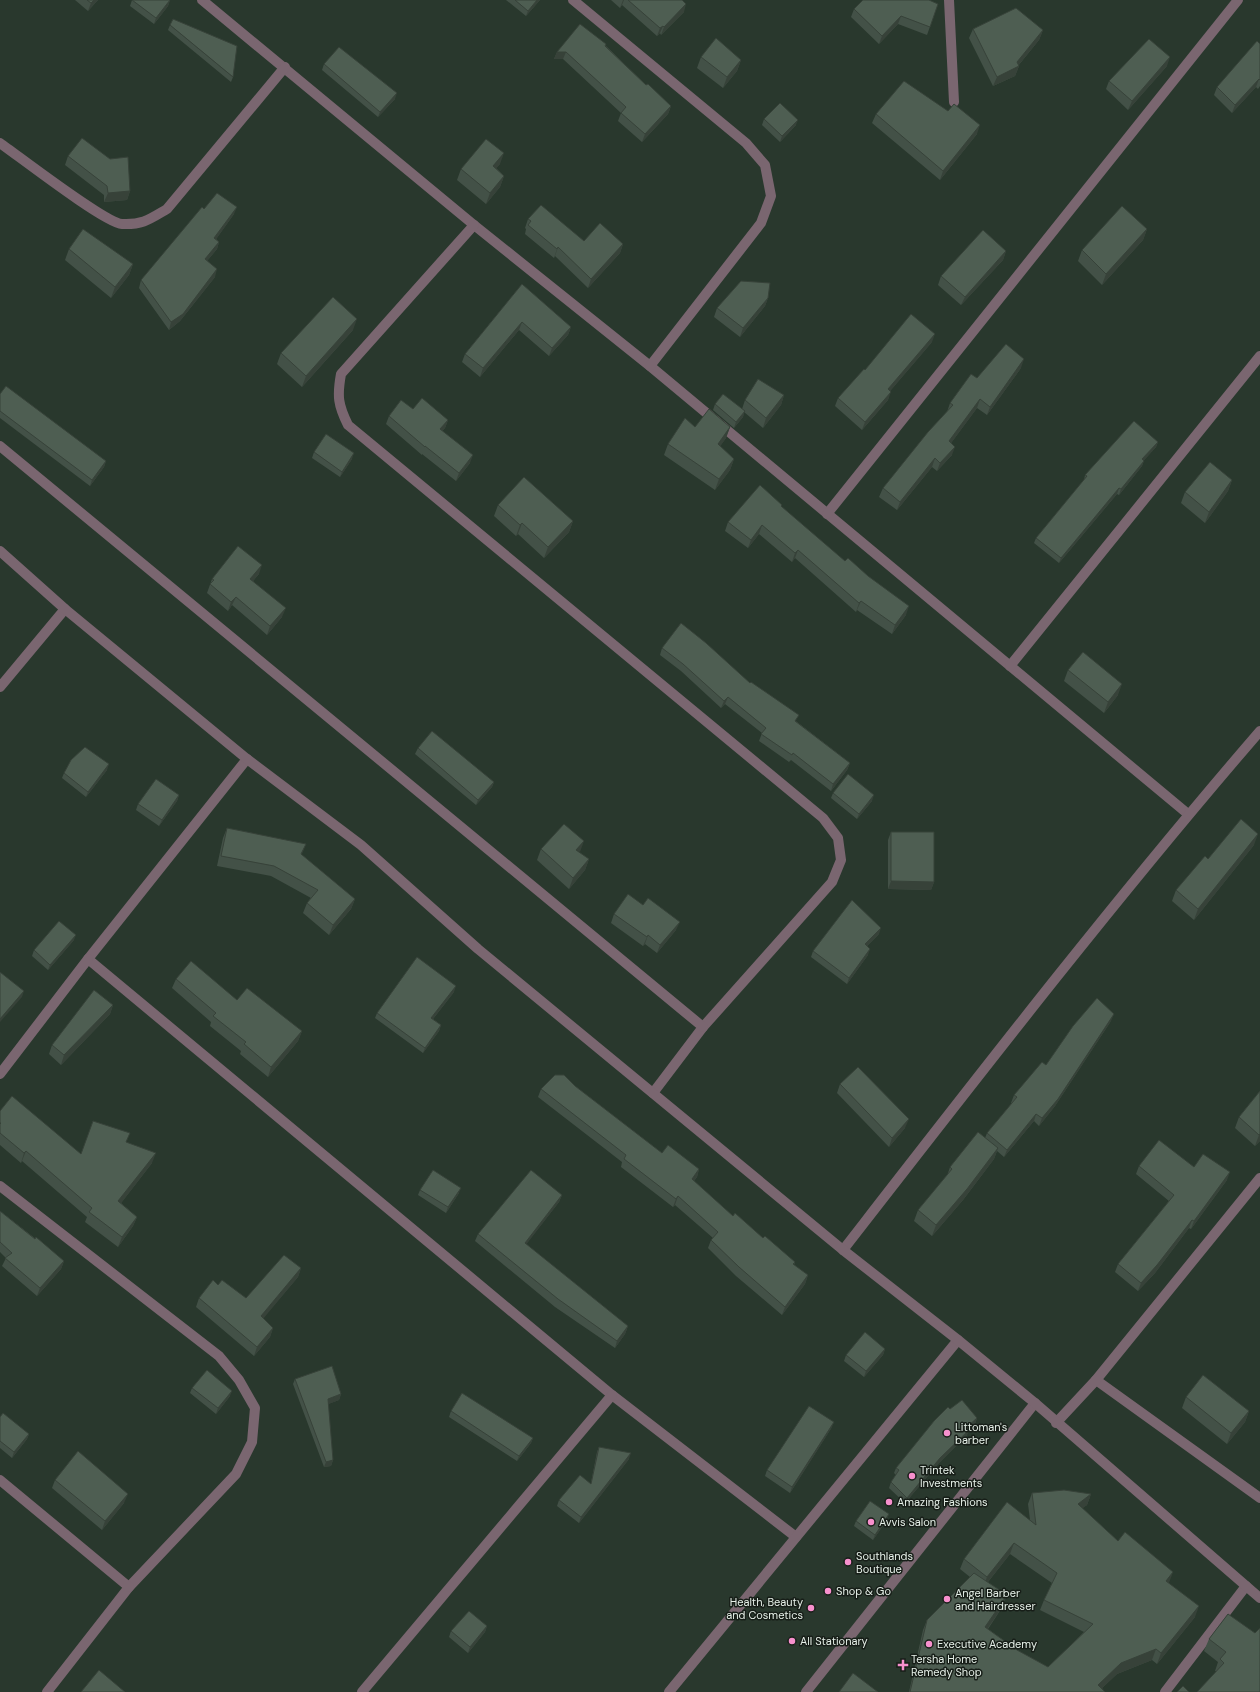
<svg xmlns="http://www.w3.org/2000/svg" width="1260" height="1692" font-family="'DM Sans',sans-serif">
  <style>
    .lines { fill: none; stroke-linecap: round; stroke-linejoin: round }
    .service { stroke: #7a6670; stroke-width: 10 }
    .minor { stroke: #7a6670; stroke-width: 10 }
    .tertiary { stroke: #7a6670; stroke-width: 10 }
    .wall { fill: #435147; fill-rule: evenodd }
    .shaded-wall { fill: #374239 }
    .building { fill: #4e5e52; stroke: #374239 }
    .poi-dot { fill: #f790cd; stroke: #171e18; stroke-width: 1.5 }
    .labels { text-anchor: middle; stroke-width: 3; stroke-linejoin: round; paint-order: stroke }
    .poi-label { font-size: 11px; fill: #e6f0e8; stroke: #171e18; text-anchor: start }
  </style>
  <rect width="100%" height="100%" fill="#29382d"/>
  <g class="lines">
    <path class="service" d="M1165,1692l81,-106"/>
    <g class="minor">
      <path d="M202,0l272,225 176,141 538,448"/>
      <path d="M573,0l173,143 19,22 6,31 -10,27 -111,143"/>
      <path d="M949,0l5,102"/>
      <path d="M0,143c20,14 105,80 122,81 21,1 28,-5 45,-15l118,-142"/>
      <path d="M474,225l-133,149c-4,22 -3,31 7,51l475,393 15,20 3,22 -9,22 -129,145 -50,66"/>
      <path d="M0,446l703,581"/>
      <path d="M827,514l411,-514"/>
      <path d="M1010,666l250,-310"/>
      <path d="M0,687l65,-78"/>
      <path d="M247,759l-159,200 524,436 184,142"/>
      <path d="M0,1074l88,-115"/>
      <path d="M0,1186l219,170 20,24 16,28 -3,34 -16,32 -107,113 -82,105"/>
      <path d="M843,1250c136,-175 272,-351 417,-519"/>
      <path d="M1096,1380l164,118"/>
      <path d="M1056,1423l40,-43 164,-202"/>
      <path d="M0,1480l129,107"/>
      <path d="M362,1692l250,-297"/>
      <path d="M669,1692l289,-352"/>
      <path d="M806,1692l229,-289"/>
    </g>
    <path class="tertiary" d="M0,551l65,58 182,150 114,86 117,104 365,301 115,90 77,63 225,195"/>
  </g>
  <g class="wall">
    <path d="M75,0h23l-10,11z"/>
    <path d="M132,0h38l-2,6 -14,18 -24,-18z"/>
    <path d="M506,0h34l-14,16z"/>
    <path d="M611,0h71l2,12 -23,23 -1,-2 -3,3 -35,-31 -2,3z"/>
    <path d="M938,4l-11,31 -29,-11 -19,20 -28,-27 3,-8z"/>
    <path d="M170,25l63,52 -2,5 -63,-52z"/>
    <path d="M973,29l70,1 -4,10 -21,26h1l-4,10 -22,10 -24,-48z"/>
    <path d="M606,44v2l40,39 25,21 -3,8 -26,28 -24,-21 3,-8 -58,-54h-9l3,-7z"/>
    <path d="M1260,44v42l-2,3 -2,-2 -24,26 -18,-18 3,-8z"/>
    <path d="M701,57l40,3 -4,11 -14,17 -26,-20z"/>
    <path d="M324,64l71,35 -17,18 -56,-47z"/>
    <path d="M1167,66l-39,44 -22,-21 3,-8z"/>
    <path d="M948,111l29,23 -37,46 -68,-57 4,-9z"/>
    <path d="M764,119l32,6 -16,17 -18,-17z"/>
    <path d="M68,156l62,35 -3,9 -23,2v-7l-39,-30z"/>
    <path d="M500,164l-4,4 8,8 -4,11 -14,17 -29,-24 4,-11z"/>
    <path d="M204,209l30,5 -18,25 3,3 -2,7 -10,12 8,16 -35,44 -11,9 -30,-42 2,-8z"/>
    <path d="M528,219l56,22 39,3 -3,9 -32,35 -33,-32 -1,2 -29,-24 1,-5 -1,-1z"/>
    <path d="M1147,229l-4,11 -41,45 -24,-24 4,-11z"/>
    <path d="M69,249l64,15 -4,11 -18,23 -46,-38z"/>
    <path d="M1006,251l-3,9 -42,45 -23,-20 3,-9z"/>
    <path d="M522,284l49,43 -3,8 -19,21 -30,-26 -39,47 -18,-15 3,-8z"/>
    <path d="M768,298l-3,8 -25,31 -26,-20 3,-9z"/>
    <path d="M353,330l-51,57 -25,-23 4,-11z"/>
    <path d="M932,342l-42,49 -2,9 -26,30 -27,-24 3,-8 27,-28z"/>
    <path d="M1021,368l-34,47 -10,-7 -26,35 1,12 -15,16 -5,-4 -35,43 -18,-13 4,-9 64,-76 3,-9 27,-25z"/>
    <path d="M0,394l106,67 -2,6 -14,19 -90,-68z"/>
    <path d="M784,395l-3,10 -18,23 -19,-16 -1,5 -9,11 -21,-18 2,-6 27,5 3,-9z"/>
    <path d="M413,409l35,11 -3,8 -3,3 28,32 -14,18 -34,-27v1l-36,-31 3,-8z"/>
    <path d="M695,427h35l-4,11 -6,8 14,13 -4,11 -15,20 -51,-35 4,-11z"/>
    <path d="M1158,442l-2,5 -12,13 -2,6 -23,29 -2,-1 -58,69 -25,-20 2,-5 48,-58 1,-5z"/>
    <path d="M314,452l38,7 -12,18 -28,-19z"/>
    <path d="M1232,480l-4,11 -23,32 -24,-20 4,-11z"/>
    <path d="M498,505l75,16 -4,11 -25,26 -26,-24 -2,2 -22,-20z"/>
    <path d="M781,507l125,108 -14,19 -35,-24 -1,2 -61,-54 -3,4 -33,-28 -11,14 -23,-17 3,-9z"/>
    <path d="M259,574l-6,7 29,36 -15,18 -35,-30 -4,6 -21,-18 5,-14z"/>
    <path d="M662,648l88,35 47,39 53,41 -3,7 -16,21 -40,-31 -2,2 -30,-21 3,-8 -37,-29 -4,4 -40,-37 -21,-16z"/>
    <path d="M1068,670l50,25 -14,18 -40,-32z"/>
    <path d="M418,748l76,34 -2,5 -16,18 -61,-51z"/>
    <path d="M107,770l-21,27 -24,-19 2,-5z"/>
    <path d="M833,793l39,8 -15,18 -26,-21z"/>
    <path d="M179,795l-2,6 -18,25 -23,-16 2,-6z"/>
    <path d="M227,828l75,27 53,44 -4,10 -22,26 -26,-22 4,-10 4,-5 -40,-22 -54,-10 6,-28z"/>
    <path d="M891,832l43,50 -3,8 -43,-1v-49z"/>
    <path d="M1254,845l-60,75 -22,-19 4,-11 32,-31z"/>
    <path d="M541,849l48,10 -4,11 -16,19 -32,-29z"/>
    <path d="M643,905l33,25 -19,23 -12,-9 -2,2 -32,-23 3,-9z"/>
    <path d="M879,934l-12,12 1,9 -21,29 -36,-27 2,-6z"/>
    <path d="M74,940l-26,30 -16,-14 2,-6z"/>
    <path d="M176,979l61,21 65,31 -4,10 -30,36 -28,-23 1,-3 -31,-25 1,-4 -39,-34z"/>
    <path d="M454,992l-21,27 8,6 -2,6 -16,22 -48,-35 2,-5z"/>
    <path d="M113,1005l-3,9 -49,51 -12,-11 3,-9z"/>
    <path d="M1111,1021l-56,85 -16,20 -5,-5 -30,36 -7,-6 -3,8 -31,41 -31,36 -18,-15 4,-11 29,-34 3,-9 35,-29 2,-5 25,-30h-1l3,-8 32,-30z"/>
    <path d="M840,1084l65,44 -16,19 -52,-54z"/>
    <path d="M575,1086l87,67 37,16 -2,8 -3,4 39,35 62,46 -1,3 14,10 -3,9 -23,31 -46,-39 -28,-28 3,-8 2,-2 -38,-33 -2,2 -52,-40 1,-5 -84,-65 3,-8z"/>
    <path d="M1260,1091v50l-5,5 -20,-18 4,-11z"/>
    <path d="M0,1111l81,43 45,-12 26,21 -31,40 16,14 -4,9 -15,21 -33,-25 2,-5 -65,-56 -1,2 -21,-18z"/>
    <path d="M1139,1166l55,1 33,13 -36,49 -2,-1 -34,45 -17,18 -23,-19 3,-8 51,-63 -33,-27z"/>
    <path d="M420,1190l39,3 -13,20 -28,-18z"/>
    <path d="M562,1195l-3,7 -33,42 102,82 -3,8 -10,14 -60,-41 -80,-66 3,-7z"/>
    <path d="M0,1211l64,50 -3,8 -24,27 -35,-30 4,-8 -6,-6z"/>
    <path d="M301,1268l-3,9 -35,41 10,10 -3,9 -16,19 -58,-49 3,-9 19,-13 28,13z"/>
    <path d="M885,1349l-2,6 -19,22 -20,-16 2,-6z"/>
    <path d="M295,1379l46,15 -2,6 -11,4 5,56 -2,6 -7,1 -31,-83z"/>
    <path d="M192,1388l38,8 -14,18 -26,-21z"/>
    <path d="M1186,1397l63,14 -4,11 -18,22 -45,-36z"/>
    <path d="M451,1411l82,27 -2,5 -14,18 -68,-44z"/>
    <path d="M0,1417l29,17 -2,5 -15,19 -12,-10z"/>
    <path d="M977,1418l-2,6 -6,5 -2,6 -29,29 -33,39 -16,-15 2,-6 5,-7 -2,-2 2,-5z"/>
    <path d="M832,1427l-42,66 -25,-17 2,-6z"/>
    <path d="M599,1447l30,12 -50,64 -22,-17 2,-6 32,-17 6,-31z"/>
    <path d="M55,1480l69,23 -22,27 -50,-42z"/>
    <path d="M1032,1493l59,1 -4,11 -5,3 36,33 51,42 26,34 -38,47 -5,-4 -35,14 -15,14 3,4h-196l14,-62 4,-10 43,-43 -10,-8 4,-10 66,-39 -2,-16zM1010,1554l42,29 -8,17 -4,10 44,22 -36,35 -31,-17 -29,-21 15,-23 -15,-24z"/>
    <path d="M887,1520l-14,20 -19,-14 2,-5z"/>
    <path d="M1228,1614l32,78 -44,-21h-1l3,-9 -14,-11 5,-12z"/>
    <path d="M487,1626l-2,6 -17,21 -19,-16 2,-6z"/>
  </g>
  <g class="shaded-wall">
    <path d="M94,0h4l-10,11 3,-8z"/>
    <path d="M170,0l-2,6 -14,18 2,-6z"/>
    <path d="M537,0h3l-14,16 2,-5z"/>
    <path d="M623,0h1l-2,5 -2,3z"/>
    <path d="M686,4l-2,8 -23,23 3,-8z"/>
    <path d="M901,16l-3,8 -19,20 3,-8z"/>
    <path d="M663,26l-3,7 -3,3 3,-8z"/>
    <path d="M1043,30l-4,10 -22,27 2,-1 -4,10 -22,10 4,-9 20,-15z"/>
    <path d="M557,52h9l-3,7h-9z"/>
    <path d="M1170,57l-3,9 -39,44 4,-9z"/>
    <path d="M741,60l-4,11 -14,17 4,-11z"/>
    <path d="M1259,79l-3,8 -24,26 3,-8z"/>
    <path d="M397,93l-2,6 -17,18 2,-5z"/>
    <path d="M671,106l-3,8 -26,28 3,-8z"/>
    <path d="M798,120l-2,5 -16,17 2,-6z"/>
    <path d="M980,125l-3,9 -37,46 3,-9z"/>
    <path d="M504,153l-4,11 -11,13 4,-11z"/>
    <path d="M504,176l-4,11 -14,17 4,-11z"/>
    <path d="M130,191l-3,9 -23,2 4,-9z"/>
    <path d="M237,207l-3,7 -22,31 2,-7z"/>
    <path d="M1147,229l-4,11 -41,45 4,-11z"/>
    <path d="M219,242l-2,7 -15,18 3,-8z"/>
    <path d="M623,244l-3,9 -32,35 3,-9z"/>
    <path d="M558,247l-3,9 -1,2 3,-9z"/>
    <path d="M1006,251l-3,9 -42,45 4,-8z"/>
    <path d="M133,264l-4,11 -18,23 4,-11z"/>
    <path d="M217,269l-2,8 -35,44 -11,9 2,-8z"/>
    <path d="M768,298l-3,8 -25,31 3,-9z"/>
    <path d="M357,319l-4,11 -51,57 4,-11z"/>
    <path d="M522,322l-3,8 -39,47 3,-9z"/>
    <path d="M571,327l-3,8 -19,21 3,-8z"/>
    <path d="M935,334l-3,8 -47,55 3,-8z"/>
    <path d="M1024,359l-3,9 -34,47 3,-8z"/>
    <path d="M891,392l-3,8 -26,30 3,-8z"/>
    <path d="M784,395l-3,10 -18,23 3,-10z"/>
    <path d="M980,399l-3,9 -31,42 3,-9z"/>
    <path d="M745,411l-2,6 -9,11 2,-6z"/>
    <path d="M448,420l-3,8 -8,9 3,-8z"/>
    <path d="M730,427l-4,11 -12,17 4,-11z"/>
    <path d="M1158,442l-2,5 -16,18 2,-6z"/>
    <path d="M955,447l-3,8 -15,16 3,-8z"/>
    <path d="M354,453l-2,6 -12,18 2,-5z"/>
    <path d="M473,455l-3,8 -14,18 3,-8z"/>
    <path d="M935,458l-3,9 -35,43 3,-8z"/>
    <path d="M734,459l-4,11 -15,20 4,-11z"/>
    <path d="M106,461l-2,6 -14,19 2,-6z"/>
    <path d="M1144,461l-2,5 -23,29 2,-6z"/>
    <path d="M1232,480l-4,11 -23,32 4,-11z"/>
    <path d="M1119,488l-2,6 -58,69 2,-5z"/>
    <path d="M573,521l-4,11 -25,26 4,-11z"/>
    <path d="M522,523l-4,11 -2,2 4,-11z"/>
    <path d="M762,525l-3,9 -11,14 3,-8z"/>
    <path d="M798,550l-3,8 -3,4 3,-9z"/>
    <path d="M262,565l-3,9 -12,14 3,-9z"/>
    <path d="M236,597l-4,8 -4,6 3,-9z"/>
    <path d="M861,601l-4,9 -1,2 3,-9z"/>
    <path d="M909,606l-3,9 -14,19 3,-9z"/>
    <path d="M286,608l-4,9 -15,18 3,-9z"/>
    <path d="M1122,684l-4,11 -14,18 4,-11z"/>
    <path d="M728,697l-3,7 -4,4 3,-7z"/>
    <path d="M850,763l-3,7 -16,21 2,-7z"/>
    <path d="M109,764l-2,6 -21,27 2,-5z"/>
    <path d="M494,782l-2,5 -16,18 2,-5z"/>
    <path d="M179,795l-2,6 -18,25 3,-6z"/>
    <path d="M874,795l-2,6 -15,18 2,-5z"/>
    <path d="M1258,834l-4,11 -60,75 4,-11z"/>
    <path d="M584,841l-4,11 -4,-2z"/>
    <path d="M306,844l-4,10h-1z"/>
    <path d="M589,859l-4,11 -16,19 4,-11z"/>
    <path d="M891,881l43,1 -3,8 -43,-1z"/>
    <path d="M355,899l-4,10 -22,26 4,-10z"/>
    <path d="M680,922l-4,8 -19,23 3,-8z"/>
    <path d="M881,928l-2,6 -16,16 2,-6z"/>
    <path d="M76,935l-2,5 -26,30 2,-5z"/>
    <path d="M648,935l-3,9 -2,2 4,-9z"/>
    <path d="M870,949l-2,6 -21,29 2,-6z"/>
    <path d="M456,986l-2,6 -25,32 2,-6z"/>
    <path d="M24,991l-2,6 -22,25v-3z"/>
    <path d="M113,1005l-3,9 -49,51 3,-10z"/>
    <path d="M1114,1014l-3,7 -56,85 -16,20 3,-8z"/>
    <path d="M441,1025l-2,6 -16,22 2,-5z"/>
    <path d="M302,1031l-4,10 -30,36 3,-10z"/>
    <path d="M1036,1114l-2,7 -30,36 3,-7z"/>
    <path d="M909,1119l-4,9 -16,19 3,-9z"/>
    <path d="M1260,1134v7l-5,5 4,-11z"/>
    <path d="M998,1148l-4,11 -31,41 -31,36 4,-11z"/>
    <path d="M26,1151l-4,10 -1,2 3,-10z"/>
    <path d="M156,1153l-4,10 -37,48 3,-10z"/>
    <path d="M699,1169l-2,8 -8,10 3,-8z"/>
    <path d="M1230,1172l-3,8 -36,49 3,-8z"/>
    <path d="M461,1188l-2,5 -13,20 2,-6z"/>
    <path d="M562,1195l-3,7 -37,48 3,-7z"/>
    <path d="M678,1196l-3,9 -2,2 3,-8z"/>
    <path d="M137,1217l-4,9 -15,21 4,-10z"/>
    <path d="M1192,1220l-3,8 -34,45 -17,18 3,-8z"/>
    <path d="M64,1261l-3,8 -24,27 3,-8z"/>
    <path d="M301,1268l-3,9 -40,48 3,-9z"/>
    <path d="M808,1275l-3,9 -23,31 3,-8z"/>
    <path d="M628,1326l-3,8 -10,14 2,-7z"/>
    <path d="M273,1328l-3,9 -16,19 3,-9z"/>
    <path d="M885,1349l-2,6 -19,22 2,-6z"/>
    <path d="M232,1391l-2,5 -14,18 2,-6z"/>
    <path d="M341,1394l-2,6 -13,5 2,-6z"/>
    <path d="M1249,1411l-4,11 -18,22 4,-11z"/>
    <path d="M977,1418l-2,6 -11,8 3,-5z"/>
    <path d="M834,1422l-2,5 -42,66 2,-6z"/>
    <path d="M969,1430l-2,5 -29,29 -33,39 2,-5 33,-40z"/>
    <path d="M29,1434l-2,5 -15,19 2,-6z"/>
    <path d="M533,1438l-2,5 -14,18 2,-5z"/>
    <path d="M631,1453l-2,6 -50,64 2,-6z"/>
    <path d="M333,1460l-2,6 -7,1 2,-5z"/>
    <path d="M128,1494l-4,9 -22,27 3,-9z"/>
    <path d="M1091,1494l-4,11 -13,10 4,-11z"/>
    <path d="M889,1514l-2,6 -14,20 2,-5z"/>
    <path d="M1014,1543l-4,11 -27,34 4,-11z"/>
    <path d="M1173,1572l-4,11 -7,9 4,-11z"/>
    <path d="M1007,1595l-4,11 -22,32 4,-11z"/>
    <path d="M1199,1606l-4,11 -38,47 4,-11z"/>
    <path d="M487,1626l-2,6 -17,21 2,-6z"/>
    <path d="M1156,1649l-4,11 -35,14 -19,18v-7l23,-22z"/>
  </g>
  <g class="building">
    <path d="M87,0h7l-3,3z"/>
    <path d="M132,0h38l-14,18z"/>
    <path d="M515,0h22l-9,11z"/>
    <path d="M628,0h54l4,4 -22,23 -1,-1 -3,2z"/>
    <path d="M863,0h66l9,4 -8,23 -29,-11 -19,20 -28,-27z"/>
    <path d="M1016,8l27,22 -26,32 2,4 -22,11 -24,-48z"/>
    <path d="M173,19l64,27 -4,31 -63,-52z"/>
    <path d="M580,24l26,20 -1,2 41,39 2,-1 23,22 -26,28 -24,-21 5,-6 -60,-55h-9z"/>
    <path d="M716,38l25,22 -14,17 -26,-20z"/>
    <path d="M1149,39l21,18 -38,44 -23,-20z"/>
    <path d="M1257,41l3,3v36l-1,-1 -24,26 -18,-18z"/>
    <path d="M339,47l58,46 -17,19 -56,-48z"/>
    <path d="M904,81l44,30 6,-7 26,21 -37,46 -67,-57z"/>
    <path d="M780,103l18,17 -16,16 -18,-17z"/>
    <path d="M82,138l28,21 18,-2 2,34 -22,2 -1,-7 -39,-30z"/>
    <path d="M486,139l18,14 -11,13 11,10 -14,17 -29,-24z"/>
    <path d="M217,193l20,14 -23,31 5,4 -14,17 12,10 -34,45 -12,8 -30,-42 61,-73 2,2z"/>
    <path d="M541,205l43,36 16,-18 23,21 -32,35 -33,-32 -1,2 -29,-24 3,-4 -3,-2z"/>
    <path d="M1122,206l25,23 -41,45 -24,-24z"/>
    <path d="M83,229l50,35 -18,23 -46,-38z"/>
    <path d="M983,230l23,21 -41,46 -24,-21z"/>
    <path d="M741,281l29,2 -2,15 -25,30 -26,-20z"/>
    <path d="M522,284l49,43 -19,21 -30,-26 -39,46 -18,-14z"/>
    <path d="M333,297l24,22 -51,57 -25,-23z"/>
    <path d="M911,314l24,20 -47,55 3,3 -26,30 -27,-24 26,-29 1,1z"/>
    <path d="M1006,344l18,15 -34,48 -10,-8 -31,42 6,6 -15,16 -5,-5 -35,44 -17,-14 45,-56 25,-27 -3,-2 21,-29 6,4z"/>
    <path d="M758,379l26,16 -18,23 -21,-18z"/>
    <path d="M6,386l100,75 -14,19 -92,-69v-17z"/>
    <path d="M723,394l22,17 -9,11 -21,-18z"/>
    <path d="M422,398l26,22 -8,9 33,26 -14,18 -34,-27v1l-36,-31 12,-16 12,9z"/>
    <path d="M709,409l21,18 -12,17 16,15 -15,20 -51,-35 17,-26 10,9z"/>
    <path d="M1134,421l24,21 -16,17 2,2 -23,28 -2,-1 -58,70 -25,-20 51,-62 -2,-1z"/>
    <path d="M326,434l28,19 -12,19 -28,-20z"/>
    <path d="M1210,462l22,18 -23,32 -24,-20z"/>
    <path d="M524,477l49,44 -25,26 -26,-24 -2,2 -22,-20z"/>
    <path d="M760,485l22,20 -1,1 64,55 3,-3 20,18 41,30 -14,19 -34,-24 -2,2 -61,-53 -3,3 -33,-28 -11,15 -23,-18z"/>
    <path d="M238,546l24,19 -12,14 36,29 -16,18 -34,-29 -5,5 -21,-18 4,-4 -2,-1z"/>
    <path d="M681,623l25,20 44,40 1,-1 48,33 -4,6 55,42 -17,21 -40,-31 -1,2 -31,-21 5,-6 -38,-31 -4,4 -41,-37 -21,-16z"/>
    <path d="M1083,652l39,32 -14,18 -40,-32z"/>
    <path d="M432,731l62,51 -16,18 -60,-52z"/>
    <path d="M85,747l24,17 -21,28 -24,-19 7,-13z"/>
    <path d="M848,774l26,21 -15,19 -26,-21z"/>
    <path d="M156,779l23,16 -17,25 -24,-16z"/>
    <path d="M1241,819l17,15 -60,75 -22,-19 29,-34 3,3z"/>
    <path d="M564,824l20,17 -8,9 13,9 -16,19 -32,-29z"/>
    <path d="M227,828l79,16 -5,10 54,45 -22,26 -26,-22 11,-13 -44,-24 -53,-10z"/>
    <path d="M891,832h43v50l-43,-1z"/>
    <path d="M628,894l15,11 5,-7 32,24 -20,23 -12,-10 -1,2 -33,-23z"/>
    <path d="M852,900l29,28 -16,16 5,5 -21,29 -36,-27z"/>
    <path d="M59,921l17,14 -26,30 -16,-15z"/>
    <path d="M417,957l39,29 -25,32 10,7 -16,23 -48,-35z"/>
    <path d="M191,961l46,39 10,-12 55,43 -31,36 -27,-23 2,-2 -33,-26 3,-3 -40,-34z"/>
    <path d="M0,972l24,19 -24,28z"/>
    <path d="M94,990l19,15 -49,50 -12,-10z"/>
    <path d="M1097,998l17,16 -56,85 -16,19 -6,-4 -29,36 -20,-17 30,-36 -3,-2 28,-33 4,3 27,-39z"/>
    <path d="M858,1067l51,52 -17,19 -52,-54z"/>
    <path d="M555,1075h9l11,11 87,67 6,-8 31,24 -7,10 41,37 2,-3 28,25 2,-2 30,26 -2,2 15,11 -23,32 -46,-40 -28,-27 7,-8 -40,-36 -2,3 -52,-40 2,-4 -85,-66z"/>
    <path d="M1260,1091v43l-1,1 -20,-18z"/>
    <path d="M12,1096l69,58 12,-33 37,12 -4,9 30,11 -38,48 19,16 -15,20 -33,-25 3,-4 -66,-57 -2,2 -24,-20v-9l1,-1h-1v-12z"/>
    <path d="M978,1132l20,16 -31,41 -31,36 -18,-15 34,-41 -2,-2z"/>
    <path d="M1159,1140l35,27 9,-13 27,18 -36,49 -2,-1 -35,45 -16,18 -23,-19 56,-69 -35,-29z"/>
    <path d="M433,1170l28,18 -13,19 -28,-17z"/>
    <path d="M531,1170l31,25 -37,48 103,83 -11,15 -59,-42 -80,-65z"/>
    <path d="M0,1211l35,28 1,-2 28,24 -24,27 -35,-30 7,-5 -12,-11z"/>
    <path d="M284,1255l17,13 -40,48 12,12 -16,19 -58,-49 14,-18 5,5 4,-5 24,18z"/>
    <path d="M865,1332l20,17 -19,22 -20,-16z"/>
    <path d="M332,1366l9,28 -13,5 5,61 -7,2 -31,-83z"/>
    <path d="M207,1370l25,21 -14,17 -26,-20z"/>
    <path d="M1203,1375l46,36 -18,22 -45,-36z"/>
    <path d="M462,1393l71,45 -14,18 -68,-45z"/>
    <path d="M962,1400l15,18 -10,9 2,3 -29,28 -33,40 -16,-16 8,-12 -3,-2 38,-47 14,-14 2,2z"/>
    <path d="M809,1406l25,16 -42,65 -25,-17z"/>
    <path d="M3,1413l26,21 -15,18 -14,-11v-24z"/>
    <path d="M599,1447l32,6 -50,64 -22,-17 21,-25 11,9z"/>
    <path d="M78,1451l50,43 -23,27 -50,-41z"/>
    <path d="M1064,1490l27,4 -13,10 40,37 7,-9 48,40 -7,9 33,25 -38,47 -5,-4 -35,14 -23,22 7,7h-195l17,-72 47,-47 33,22 -22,32 32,23 31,17 45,-43 -49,-24 13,-27 -43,-30 -27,34 -23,-18 43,-57 29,23 -4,-32z"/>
    <path d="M870,1501l19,13 -14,21 -19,-14z"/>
    <path d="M469,1611l18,15 -17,21 -19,-16z"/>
    <path d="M1228,1614l27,19 5,-5v64h-63l27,-29 -4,-4 6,-7 -17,-13z"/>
    <path d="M99,1670l26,22h-44z"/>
    <path d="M853,1673l25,19h-39z"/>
    <path d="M1183,1686l6,6h-12z"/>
  </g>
  <g class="poi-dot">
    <circle cx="947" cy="1433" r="4"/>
    <circle cx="912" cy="1476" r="4"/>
    <circle cx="889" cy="1502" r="4"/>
    <circle cx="871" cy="1522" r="4"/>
    <circle cx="848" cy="1562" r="4"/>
    <circle cx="828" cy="1591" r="4"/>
    <circle cx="947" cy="1599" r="4"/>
    <circle cx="811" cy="1608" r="4"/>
    <circle cx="792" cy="1641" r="4"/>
    <circle cx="929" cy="1644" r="4"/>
    <path d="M901 1659h4v4h4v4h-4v4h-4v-4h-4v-4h4z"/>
  </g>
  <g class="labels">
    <g class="poi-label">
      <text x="955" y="1431">Littoman's<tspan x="955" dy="13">barber</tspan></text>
      <text x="920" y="1474">Trintek<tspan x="920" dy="13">Investments</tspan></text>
      <text x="897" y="1506">Amazing Fashions</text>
      <text x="879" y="1526">Avvis Salon</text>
      <text x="856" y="1560">Southlands<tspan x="856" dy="13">Boutique</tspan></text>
      <text x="836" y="1595">Shop &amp; Go</text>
      <text x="955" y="1597">Angel Barber<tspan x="955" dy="13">and Hairdresser</tspan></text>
      <text x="803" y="1606" text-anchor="end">Health, Beauty<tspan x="803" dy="13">and Cosmetics</tspan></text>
      <text x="800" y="1645">All Stationary</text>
      <text x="937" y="1648">Executive Academy</text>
      <text x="911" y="1663">Tersha Home<tspan x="911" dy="13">Remedy Shop</tspan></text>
    </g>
  </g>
</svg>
